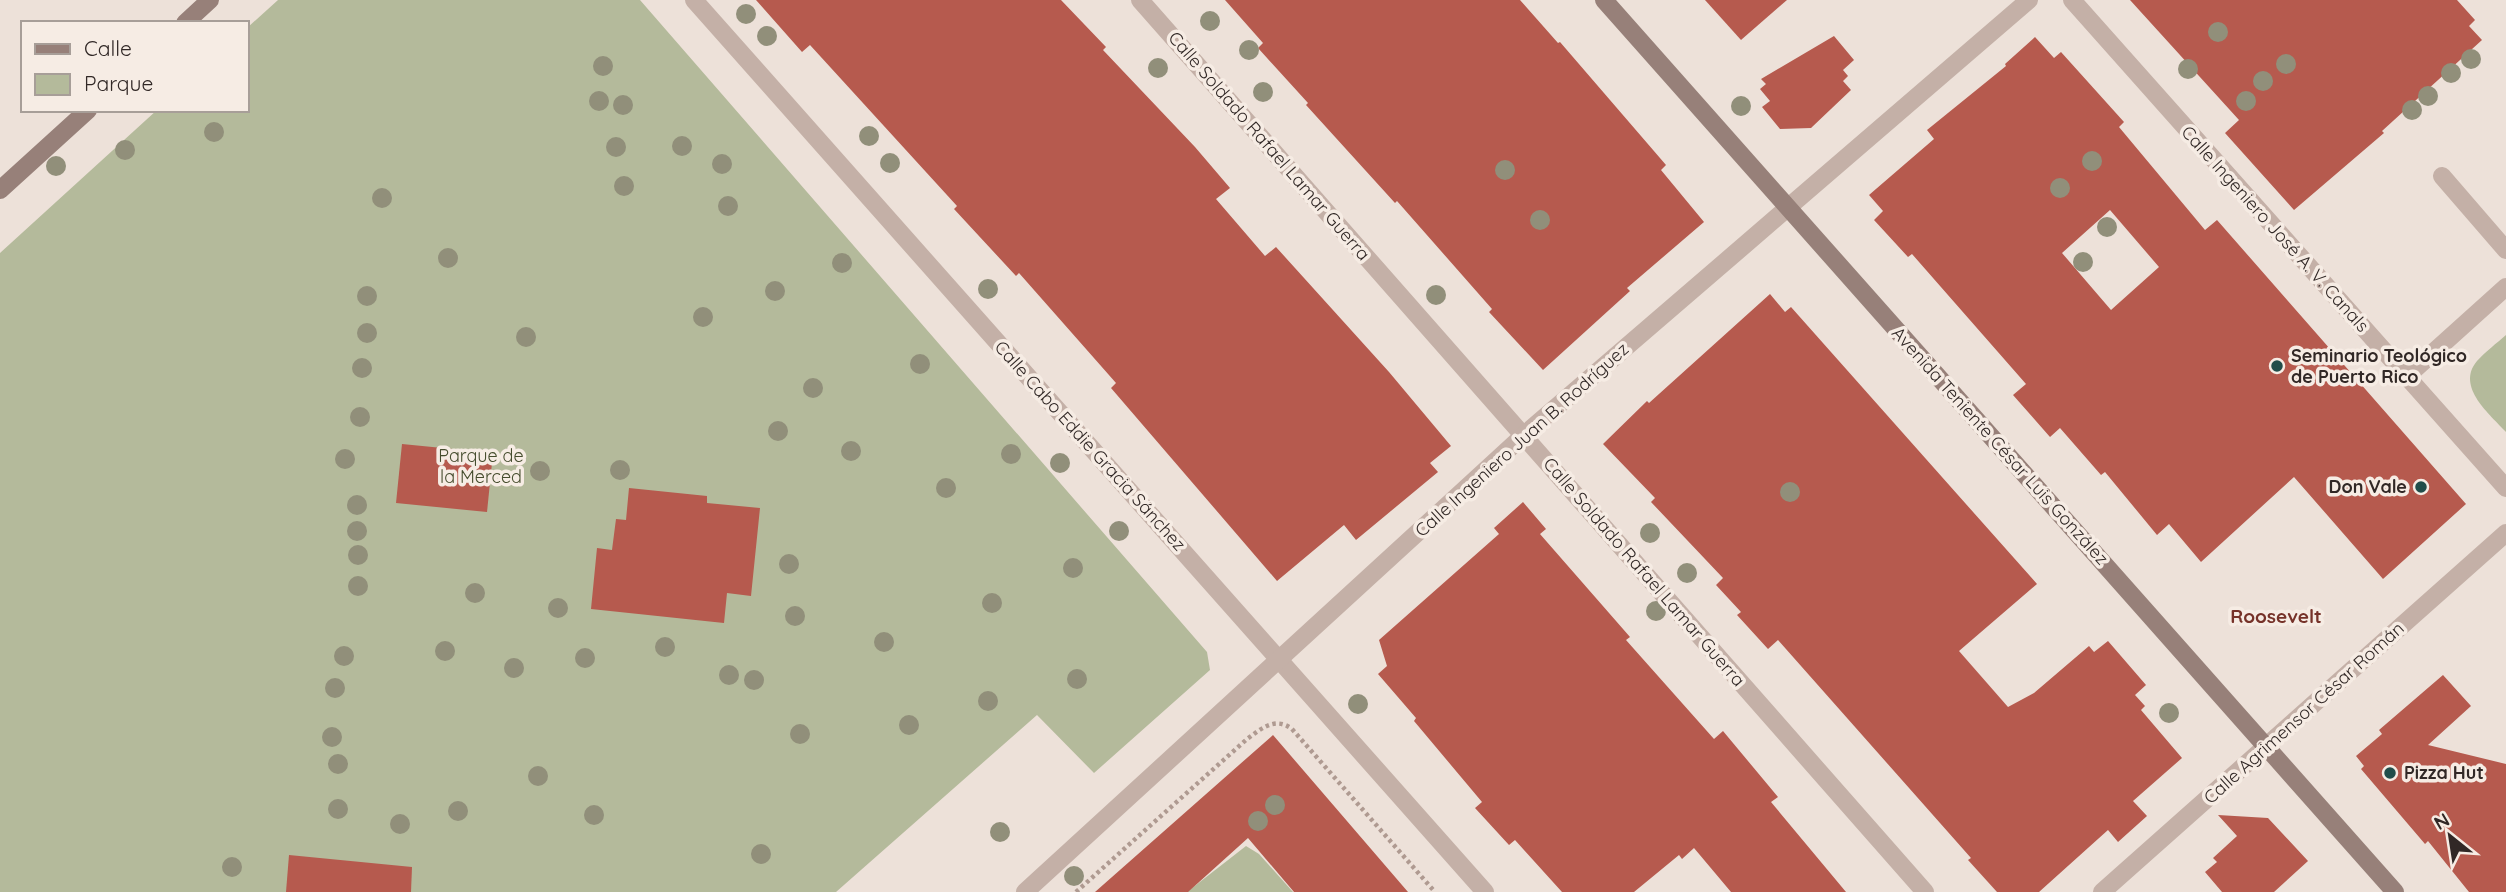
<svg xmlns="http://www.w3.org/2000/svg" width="2506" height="892" font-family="Quicksand,sans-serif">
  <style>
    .green { fill: #b4ba9b }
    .building { fill: #b65a4e; fill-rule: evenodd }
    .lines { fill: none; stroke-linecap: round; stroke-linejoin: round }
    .path { stroke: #af9a91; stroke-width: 4.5; stroke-dasharray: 3.5 3.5; stroke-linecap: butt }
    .lane { stroke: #c4b0a7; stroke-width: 18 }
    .street { stroke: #c4b0a7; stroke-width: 18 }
    .secondary { stroke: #978079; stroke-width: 18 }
    .tree { fill: #918f7a }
    .poi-dot { fill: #214d4a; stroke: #f6ece4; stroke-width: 2.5 }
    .labels { text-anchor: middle; stroke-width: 7; stroke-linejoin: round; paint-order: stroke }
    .street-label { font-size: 18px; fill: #312826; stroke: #f6ece4 }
    .poi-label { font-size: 18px; font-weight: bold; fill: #312826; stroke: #f6ece4; text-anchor: start }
    .park-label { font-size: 18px; fill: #454c2d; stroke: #f6ece4 }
    .neighbourhood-label { font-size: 19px; font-weight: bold; fill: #763229; stroke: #f6ece4 }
  </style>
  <rect width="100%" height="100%" fill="#ede1d9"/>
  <g class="green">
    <path d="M278,0h362l567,652 3,18 -116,103 -57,-58 -201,177h-836v-639l157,-143h90v-82z"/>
    <path d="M2506,335v97c-15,-17 -51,-45 -29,-71 8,-9 20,-18 29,-26z"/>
    <path d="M1246,846l13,8 34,38h-106z"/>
  </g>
  <g class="building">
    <path d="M756,0h305l45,47 -3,3 92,97 35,41 -14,11 49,57 11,-9 113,125 62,74 -21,17 8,9 -82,68 -12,-15 -67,56 -166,-193 5,-5 -97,-110 -3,3 -62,-67 3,-3 -147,-161 -8,7z"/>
    <path d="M1225,0h295l38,43 2,-1 106,123 -5,5 43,52 -77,66 3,3 -87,79 -54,-58 3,-3 -95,-108 -2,2 -89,-98 2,-2 -50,-55 5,-5z"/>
    <path d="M1705,0h82l-46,40z"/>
    <path d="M2130,0h327l18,20 -6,6 13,14 -100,91 2,2 -90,77 -69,-77 14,-13z"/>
    <path d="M1834,36l20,24 -11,10 5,6 -5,5 8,9 -40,38 -31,1 -18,-22 8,-6 -10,-12 6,-5 -5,-5z"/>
    <path d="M2035,37l19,21 7,-6 63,70 -5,5 86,103 12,-10 249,284 -83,75 -89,-102 -93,85 -32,-38 -12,11 -52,-63 -4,3 -41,-47 -10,9 -37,-42 13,-11 -114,-130 -4,3 -34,-37 9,-9 -14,-16 65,-56 -7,-9 79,-64 -1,-2zM2110,210l49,57 -48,43 -49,-57z"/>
    <path d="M1770,294l15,18 6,-5 246,277 -78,67 49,56 26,-14 55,-47 5,6 14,-11 38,44 -11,10 10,11 -4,4 41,48 -49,43 14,15 -29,26 -10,-12 -69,62h-42l-29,-32 3,-2 -193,-218 -10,9 -31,-34 4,-3 -25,-27 7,-7 -72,-76 4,-4 -52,-54 44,-43 2,2z"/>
    <path d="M402,444l91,9 -6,59 -91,-9z"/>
    <path d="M629,488l78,8v7l53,5 -9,88 -24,-3 -3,30 -133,-14 6,-61 15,2 4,-31 10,1z"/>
    <path d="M1523,502l23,27 -6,5 90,103 -4,3 88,99 9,-8 55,66 -7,5 75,90h-115l-37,-44 -12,11 -3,-4 -45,37h-72l-47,-52 -6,5 -34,-37 7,-6 -68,-81 2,-3 -38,-44 9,-8 -8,-26 120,-106 -5,-6z"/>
    <path d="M2443,675l28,31 -43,39 78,19v128h-37l-41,-51 -3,3 -64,-75 3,-3 -8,-10 26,-22 -3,-4z"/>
    <path d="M1273,735l135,157h-114l-46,-54 -60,54h-93z"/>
    <path d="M2218,815l50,3 40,43 -34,31h-52l-17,-20 12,-10 -4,-4 24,-22z"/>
    <path d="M289,855l123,12 -1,25h-125z"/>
  </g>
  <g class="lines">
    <path class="path" d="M1076,892l171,-153c14,-10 28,-23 45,-10l143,163"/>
    <path class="lane" d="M2442,176l64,74"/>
    <g class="street">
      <path d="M694,0l791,892"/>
      <path d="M1140,0l785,892"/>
      <path d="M2072,0l434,488"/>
      <path d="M2406,377l100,-90"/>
      <path d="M1025,892l499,-457 505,-435"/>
      <path d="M2102,892l404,-359"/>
    </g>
    <g class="secondary">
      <path d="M1604,0l791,892"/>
      <path d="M185,23l25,-23"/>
      <path d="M0,190l88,-80"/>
    </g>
  </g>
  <g class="tree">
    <circle cx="746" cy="14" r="10"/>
    <circle cx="1210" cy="21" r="10"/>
    <circle cx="2218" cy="32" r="10"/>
    <circle cx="767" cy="36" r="10"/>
    <circle cx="1249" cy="50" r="10"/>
    <circle cx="2471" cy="59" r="10"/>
    <circle cx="2286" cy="64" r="10"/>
    <circle cx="603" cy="66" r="10"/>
    <circle cx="1158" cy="68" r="10"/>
    <circle cx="2188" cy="69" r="10"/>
    <circle cx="2451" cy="73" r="10"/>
    <circle cx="2263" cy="81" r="10"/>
    <circle cx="1263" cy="92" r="10"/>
    <circle cx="2428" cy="96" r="10"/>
    <circle cx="599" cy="101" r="10"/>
    <circle cx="2246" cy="101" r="10"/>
    <circle cx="623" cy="105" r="10"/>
    <circle cx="1741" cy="106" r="10"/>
    <circle cx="2412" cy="110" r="10"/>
    <circle cx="214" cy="132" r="10"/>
    <circle cx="869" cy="136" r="10"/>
    <circle cx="682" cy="146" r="10"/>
    <circle cx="616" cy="147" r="10"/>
    <circle cx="125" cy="150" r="10"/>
    <circle cx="2092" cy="161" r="10"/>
    <circle cx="890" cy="163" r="10"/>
    <circle cx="722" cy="164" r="10"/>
    <circle cx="56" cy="166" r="10"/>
    <circle cx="1505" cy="170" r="10"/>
    <circle cx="624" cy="186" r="10"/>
    <circle cx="2060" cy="188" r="10"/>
    <circle cx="382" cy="198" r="10"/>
    <circle cx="728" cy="206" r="10"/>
    <circle cx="1540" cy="220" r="10"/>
    <circle cx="2107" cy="227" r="10"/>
    <circle cx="448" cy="258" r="10"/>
    <circle cx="2083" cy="262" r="10"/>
    <circle cx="842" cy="263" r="10"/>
    <circle cx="988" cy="289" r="10"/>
    <circle cx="775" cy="291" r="10"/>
    <circle cx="1436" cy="295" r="10"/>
    <circle cx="367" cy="296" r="10"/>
    <circle cx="703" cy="317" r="10"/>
    <circle cx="367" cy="333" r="10"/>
    <circle cx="526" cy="337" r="10"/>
    <circle cx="920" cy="364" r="10"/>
    <circle cx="362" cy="368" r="10"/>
    <circle cx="813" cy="388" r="10"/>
    <circle cx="360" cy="417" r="10"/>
    <circle cx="778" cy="431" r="10"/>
    <circle cx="851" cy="451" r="10"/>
    <circle cx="1011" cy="454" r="10"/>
    <circle cx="345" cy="459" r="10"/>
    <circle cx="1060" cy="463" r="10"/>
    <circle cx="620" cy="470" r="10"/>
    <circle cx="540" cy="471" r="10"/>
    <circle cx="946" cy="488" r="10"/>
    <circle cx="1790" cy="492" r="10"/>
    <circle cx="357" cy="505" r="10"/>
    <circle cx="357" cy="531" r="10"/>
    <circle cx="1119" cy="531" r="10"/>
    <circle cx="1650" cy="533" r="10"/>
    <circle cx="358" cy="555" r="10"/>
    <circle cx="789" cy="564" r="10"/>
    <circle cx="1073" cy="568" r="10"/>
    <circle cx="1687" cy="573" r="10"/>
    <circle cx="358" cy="586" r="10"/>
    <circle cx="475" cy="593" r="10"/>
    <circle cx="992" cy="603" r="10"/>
    <circle cx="558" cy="608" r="10"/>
    <circle cx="1656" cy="611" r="10"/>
    <circle cx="795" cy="616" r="10"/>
    <circle cx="884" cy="642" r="10"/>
    <circle cx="665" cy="647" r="10"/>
    <circle cx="445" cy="651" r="10"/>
    <circle cx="344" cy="656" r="10"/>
    <circle cx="585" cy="658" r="10"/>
    <circle cx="514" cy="668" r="10"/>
    <circle cx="729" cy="675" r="10"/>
    <circle cx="1077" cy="679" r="10"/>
    <circle cx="754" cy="680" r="10"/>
    <circle cx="335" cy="688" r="10"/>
    <circle cx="988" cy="701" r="10"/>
    <circle cx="1358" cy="704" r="10"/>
    <circle cx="2169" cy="713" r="10"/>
    <circle cx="909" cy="725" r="10"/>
    <circle cx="800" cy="734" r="10"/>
    <circle cx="332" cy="737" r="10"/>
    <circle cx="338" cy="764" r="10"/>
    <circle cx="538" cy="776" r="10"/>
    <circle cx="1275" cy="805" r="10"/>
    <circle cx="338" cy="809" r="10"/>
    <circle cx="458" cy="811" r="10"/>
    <circle cx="594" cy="815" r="10"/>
    <circle cx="1258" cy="821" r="10"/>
    <circle cx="400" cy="824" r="10"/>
    <circle cx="1000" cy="832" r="10"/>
    <circle cx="761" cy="854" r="10"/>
    <circle cx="232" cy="867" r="10"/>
    <circle cx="1074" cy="876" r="10"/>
  </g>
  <g class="poi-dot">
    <circle cx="2277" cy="366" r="7"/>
    <circle cx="2421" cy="487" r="7"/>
    <circle cx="2390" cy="773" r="7"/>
  </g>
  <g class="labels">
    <g class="street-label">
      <text transform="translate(1269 146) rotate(49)" y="6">Calle Soldado Rafael Lamar Guerra</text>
      <text transform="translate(2275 229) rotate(48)" y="6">Calle Ingeniero José A. V. Canals</text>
      <text transform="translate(1522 440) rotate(-42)" y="6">Calle Ingeniero Juan B. Rodríguez</text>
      <text transform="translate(1090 446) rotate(48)" y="6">Calle Cabo Eddie Gracia Sánchez</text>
      <text transform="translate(2000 446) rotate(48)" y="6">Avenida Teniente César Luis González</text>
      <text transform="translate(1644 572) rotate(49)" y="6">Calle Soldado Rafael Lamar Guerra</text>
      <text transform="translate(2304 713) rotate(-42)" y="6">Calle Agrimensor César Román</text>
    </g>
    <g class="poi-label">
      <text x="2291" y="362">Seminario Teológico<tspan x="2291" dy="21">de Puerto Rico</tspan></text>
      <text x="2407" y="493" text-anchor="end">Don Vale</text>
      <text x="2404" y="779">Pizza Hut</text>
    </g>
    <g class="park-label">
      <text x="481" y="462">Parque de<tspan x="481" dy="21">la Merced</tspan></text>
    </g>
    <g class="neighbourhood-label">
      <text x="2276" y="623">Roosevelt</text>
    </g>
  </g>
  <rect x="21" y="21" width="228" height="91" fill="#f6ece4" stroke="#a79e98" stroke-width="2"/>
  <rect x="35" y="44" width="35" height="10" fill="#978079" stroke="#a79e98" stroke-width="2"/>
  <text x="84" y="56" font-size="21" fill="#312826">Calle</text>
  <rect x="35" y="74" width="35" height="21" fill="#b4ba9b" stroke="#a79e98" stroke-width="2"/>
  <text x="84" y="91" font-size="21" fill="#312826">Parque</text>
  <g transform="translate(2450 836) rotate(330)" stroke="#f6ece4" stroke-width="5" paint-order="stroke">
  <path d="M0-5L12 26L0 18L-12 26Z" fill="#312826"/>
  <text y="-10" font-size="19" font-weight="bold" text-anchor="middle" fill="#312826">N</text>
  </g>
</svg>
